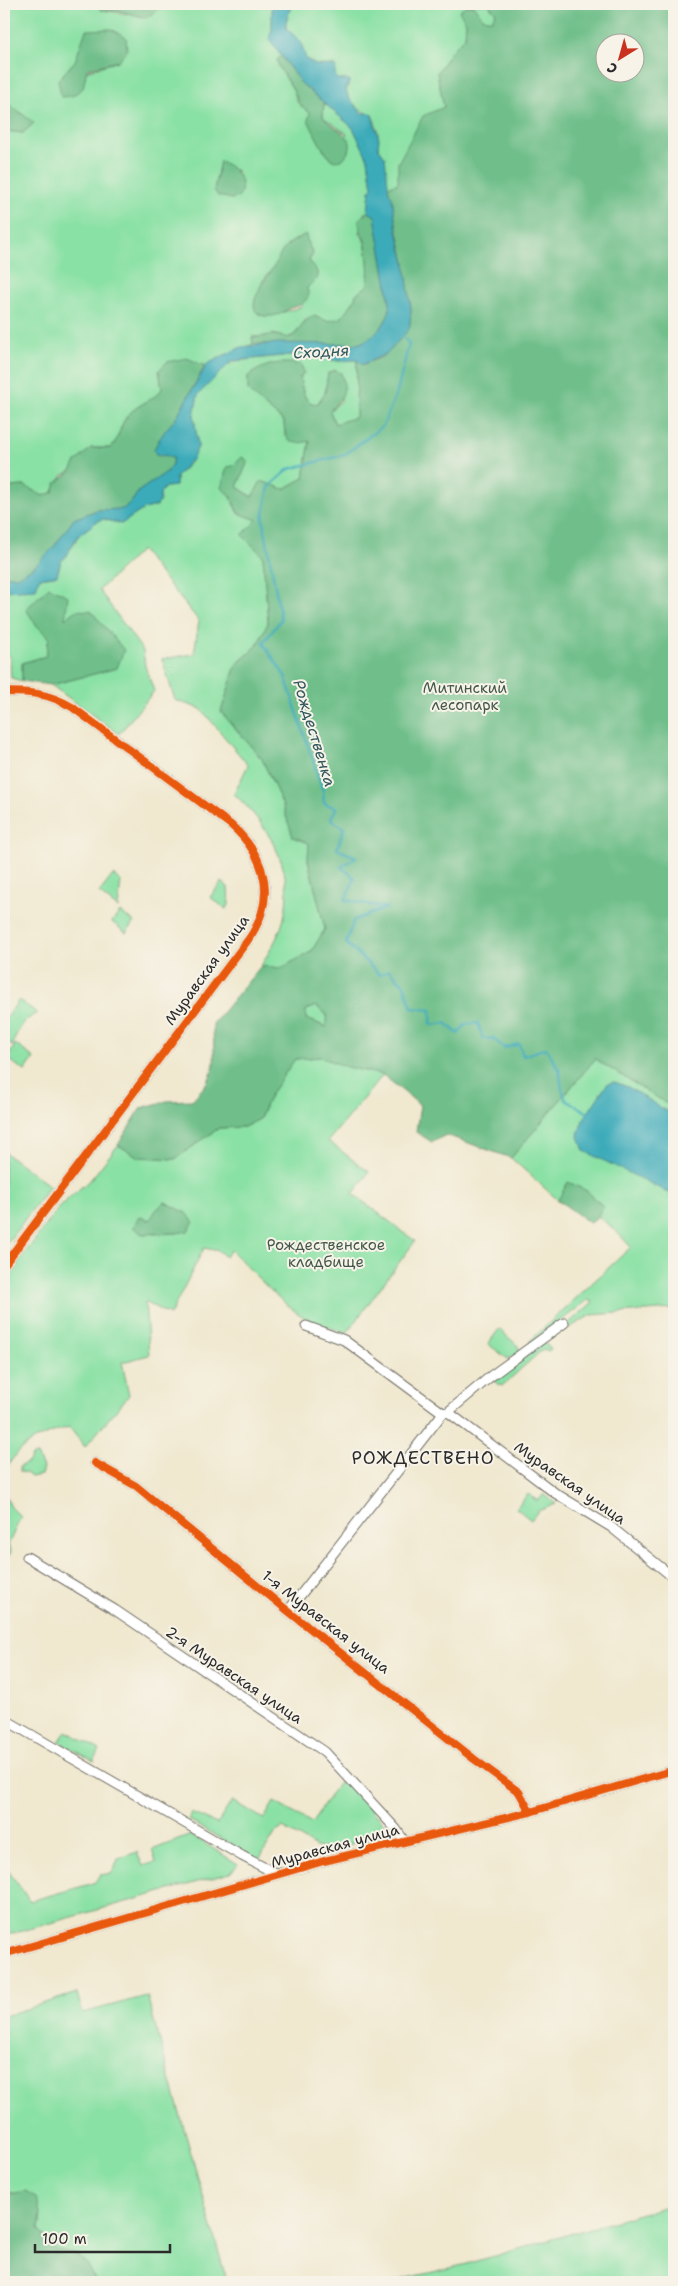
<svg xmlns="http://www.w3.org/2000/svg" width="678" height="2286" font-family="'Shantell Sans',sans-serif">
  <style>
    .green { fill: #8ae1a5; stroke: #5a8668; fill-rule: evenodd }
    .forest { fill: #6fbf8a; stroke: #4d755a; fill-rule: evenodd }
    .water { fill: #3baab9; stroke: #336a72 }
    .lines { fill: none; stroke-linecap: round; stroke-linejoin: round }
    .stream { stroke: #3baab9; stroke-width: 2.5 }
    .minor-casing { stroke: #706d64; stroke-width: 11 }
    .minor { stroke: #fff; stroke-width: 9 }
    .cycleway-casing { stroke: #f7f3e8; stroke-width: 11 }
    .cycleway { stroke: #e8590c; stroke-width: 8 }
    .labels { text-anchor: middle; stroke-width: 4; stroke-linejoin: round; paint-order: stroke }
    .park-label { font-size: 15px; fill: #43584a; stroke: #f7f3e8 }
    .street-label { font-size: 15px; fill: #2b2b2b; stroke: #f7f3e8 }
    .water-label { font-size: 16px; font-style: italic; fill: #31575d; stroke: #f7f3e8 }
    .quarter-label { font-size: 18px; letter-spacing: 1px; fill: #2b2b2b; stroke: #f7f3e8 }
  </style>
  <rect width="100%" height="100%" fill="#f7f3e8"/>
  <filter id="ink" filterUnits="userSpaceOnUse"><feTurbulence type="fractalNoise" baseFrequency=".02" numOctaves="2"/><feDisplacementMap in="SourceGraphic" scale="10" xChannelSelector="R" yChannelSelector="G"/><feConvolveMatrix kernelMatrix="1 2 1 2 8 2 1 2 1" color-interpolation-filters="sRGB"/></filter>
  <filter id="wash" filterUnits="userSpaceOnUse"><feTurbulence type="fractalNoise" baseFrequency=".0096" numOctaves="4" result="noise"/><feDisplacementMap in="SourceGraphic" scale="20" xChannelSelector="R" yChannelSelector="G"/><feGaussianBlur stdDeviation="1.12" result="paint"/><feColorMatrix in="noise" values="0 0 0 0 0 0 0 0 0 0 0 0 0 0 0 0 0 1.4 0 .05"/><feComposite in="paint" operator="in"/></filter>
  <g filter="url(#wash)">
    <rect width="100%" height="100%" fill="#f0e8cf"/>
    <g class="green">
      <path d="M4,4h93l5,6 26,4 26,-4 8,-6h33v5l10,-2 1,-3h66v25l-3,10 12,17 -4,4c4,12 13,20 17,31 2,4 1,8 4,12 3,4 9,5 12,10 9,16 6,35 24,48l13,-27 -24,-17 1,-14 29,25 15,31 4,29 -2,2 -2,22 -4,1 -4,20c9,12 10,39 7,53l-11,8 -2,7 -13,18 -14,2 -14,-5 -6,2 -13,17 -7,3 -14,-4 -7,3h-14l1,7 -31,12 -17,10 -3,-2 -43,6 3,19c-9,12 -22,14 -32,24 -10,10 -10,25 -19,35h-20l-15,14 -5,9 -8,4 -10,17 -10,4 -18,-10 -16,1 -5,7v-363l19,2 -14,-29 -5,-1zM75,61h43l-60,19zM220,161l17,10 -5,28 -18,-9zM300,237l7,4 6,13 -4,6 8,12 -10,16 -6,19 -27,8 -19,-12 7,-21 14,-18 11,-19z"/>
      <path d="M289,4h198l9,8 -4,8 -9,-2 -17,4 -1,15 -13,13 -15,23 7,34 -46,76 -10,4 -5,-33 -5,-7c2,-11 -1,-22 -6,-32 -13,-5 -21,-9 -26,-25l3,-3 -2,-8 -8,1 -4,-3 -2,-12h-17l-12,-8 -3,-15 -15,-14v-6l4,-12z"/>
      <path d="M301,354l37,7 19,-1 -1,57 -21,7 -5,-13 11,-10 2,-22 -15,-6 -3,20 -8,11c-14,-1 -14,-14 -17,-27l-33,-10 -19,9 1,15 35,31 1,14 25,4 -6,38 -20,11 -31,8 -16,-10 11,-26 -18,34 8,18 20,7 -16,15 21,21 5,67 -11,23 -21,19 -15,47 41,47 20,44 11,34 16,6 -1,17 17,69 -14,23 -30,16 -20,-2c9,-16 21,-34 24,-53 9,-47 -18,-89 -51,-119l14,-29 -47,-56 -26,-9 -13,-41 32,-5 5,-33 -58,-71 -42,40 44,61 2,15 9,25 -35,43 -68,-49 66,-17 -10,-37 -16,-20 -26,9 -29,5 13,12 -3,19 -24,7v18l-11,-3 -1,-19 -6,-11v-57l19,-2 16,-11 16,-2 3,-4 3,-11 4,-3 14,-23 17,-13 7,-3 18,5 23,-15 13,-3 3,-5v-8l5,-6 11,-1v-9l14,-14 8,-16 -4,-32 4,-20 30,-30 7,-4z"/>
      <path d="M113,875l8,6 -3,27 -19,-15z"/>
      <path d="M222,882l6,5 1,18 -3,4 -16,-12z"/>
      <path d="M120,912l14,10 -8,11 -14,-11z"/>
      <path d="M19,1000l18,13c-15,8 -20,18 -25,33l-8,-6v-19z"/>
      <path d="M316,1006l11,9v12l-21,-8v-9z"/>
      <path d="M15,1044l19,14 -9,13 -17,-12z"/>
      <path d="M320,1057l27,10 36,8 -55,66 41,31 -16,22 62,47 -69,93c-11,-6 -22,-7 -33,-12 -27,-12 -60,-50 -82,-72l-6,7 -6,-6 -15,-3 -34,67 -25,-13 4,53 -27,7 7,33 -44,52 -16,-20c-30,9 -49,16 -65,45v-191l57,-76 31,-27 26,-33 21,12 36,2 44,-31 25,-1 16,-8 10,-24 25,-36zM165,1202l21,11 -9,20 -24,1 -14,-17 11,3z"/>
      <path d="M595,1059l79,49v8l-46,-29 -14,-5 -7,3 -19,28 45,61 41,21v114l-83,6 -27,16 -3,-1 32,-28 -5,-2 -55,42h-4l102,-95 -16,-17 -17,-14 5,-10 -36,-18 -9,12 -47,-42z"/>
      <path d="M4,1152l46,34 -46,61z"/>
      <path d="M499,1329l19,17 2,6 -12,7 -20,-15z"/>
      <path d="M544,1343l7,5 -2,3 -6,-2 -41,37 -8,-5z"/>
      <path d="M37,1455l6,13 -2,7 -10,2 -5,-4 -6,-1v-6c7,-3 9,-3 12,-10z"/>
      <path d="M4,1493l7,14 10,10 -13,28 3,7 -7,12z"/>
      <path d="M528,1494l10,7 6,-7 12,10 -18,7 -7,9 -15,-12z"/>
      <path d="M66,1731l34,19 -6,11 -35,-19z"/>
      <path d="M342,1778l52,57 -68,14 -10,-2 -33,-19 -7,4 -17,28 -71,-40 3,-7 26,11 15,-23 32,18 10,-17 38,21z"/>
      <path d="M191,1835l47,29 -8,9 -226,63v-76l3,9 23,32 64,-18 6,-8 13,-2 5,-14 19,-7 6,14 13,-4 -4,-12z"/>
      <path d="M77,1993l6,20 64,-17 80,286h-131c-12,-22 -13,-29 -40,-31l-17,-22 2,-16 -29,-21 -8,3v-179z"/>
      <path d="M674,2204v78h-283l76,-18z"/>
    </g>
    <g class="forest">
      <path d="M97,4h65v1l-15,13 -27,-7 -19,-1z"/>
      <path d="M487,4h187v1104l-79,-49 -84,99 -65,-23 -14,7 -16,-10 4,-27 -37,-30 -36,-8 -27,-10 -25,2 -25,36 -10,23 -16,9 -25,1 -44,31 -36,-2 -21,-12 23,-37 26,-7 25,-1c30,-30 21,-38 21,-76l48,-58 20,2 30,-16 14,-23 -17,-69 1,-17 -16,-6 -11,-34 -20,-44 -41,-47 15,-47 21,-19 11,-23 -5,-67 -21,-21 15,-15 -19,-7 -8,-18 -9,-7 6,-21 6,-1 9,-9 6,4 -11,26 15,10 9,-16 23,8 20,-11 6,-37c-19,5 -25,1 -26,-19l-36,-31v-15c16,-12 34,-16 53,-11l3,7 -4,6c3,12 3,25 17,26l8,-11 3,-20 7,-3 6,3c7,20 1,24 -11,38l5,13 21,-7 1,-57 4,4h3l18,-7 8,-6 20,-27 1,-15 -6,-46 -17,-76 10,-4v-20l25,-47 21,-9 -7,-34 15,-23 13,-13 1,-15 -7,-11 6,-5 8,-1 10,13 9,2 4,-8zM606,42h30v30h-30zM316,1006l11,9 -1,12 -20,-8v-9z"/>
      <path d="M111,29l15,8 1,13 -9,11 -31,8 -4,19 -11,8 -11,1 -3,-17 17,-19 11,-31z"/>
      <path d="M281,56l20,27 23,20 -1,14c13,15 41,20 19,43l-8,1c-12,-9 -19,-27 -26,-41l2,-7 -11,-9 -5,-13 -15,-24 -2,-7z"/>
      <path d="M4,103l5,1 25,19 -11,10 -19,-2z"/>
      <path d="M220,161c15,7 27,18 19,36l-7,2 -14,-3 -4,-6z"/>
      <path d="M368,212l7,3 15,89c0,18 -16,35 -33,40h-104l-1,-7c8,1 16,-3 23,-2 7,1 13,5 19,0 9,-7 8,-15 20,-19l13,5 14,-3 13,-17 2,-7 11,-8c3,-13 1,-27 -1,-40 -1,-11 -8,-15 -7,-27z"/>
      <path d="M306,234l1,7 6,13 -4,6 8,12v6l-10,10 2,7c-8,15 -13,8 -24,16 -5,4 -14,6 -21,5 -25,-5 5,-42 11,-51 4,-6 5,-13 12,-19 5,-5 13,-9 19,-12z"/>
      <path d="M187,358l18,8 -31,55c-6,5 -19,24 -19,32l4,3 9,-1 5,2 -1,7 -4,7 -29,20 -7,10 -9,8 -26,1 -23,9 -21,29 -18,18 -16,10h-15v-82l5,-7 16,-1 18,10 10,-4 3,-9 15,-12 5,-9 15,-14h20c9,-10 9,-26 19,-35 10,-10 23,-12 32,-24l-3,-19 8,-8z"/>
      <path d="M49,587l19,9 -3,23 12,-9 14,1 33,39 -7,18 -66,17 -29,-4v-18l24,-7 3,-19 -13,-12 -10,-16z"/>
      <path d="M568,1182l19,9 16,15 -5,10 -8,7 -32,-23z"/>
      <path d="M165,1202l21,11 8,9 -6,9 -11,2 -35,1 -9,-7 6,-10 11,3 6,-10z"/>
      <path d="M26,2191l11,8 4,14 -2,16 17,21c27,3 28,10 40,32h-92v-87z"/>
    </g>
    <g class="water">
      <path d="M272,4h17l1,6 -4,12v6l15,14 5,17 10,6 20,1 -1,11 4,3h11l-4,10 2,7 14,16h9l1,2 7,23 -1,9 7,10 4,36 3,3 5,35 8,32 6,46 -1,15 -1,5 -21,24 -24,11h-3l-4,-4 -19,1 -37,-7 -69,7 -34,34 -4,20 4,32 -5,11 -17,19v9l-11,1 -5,6v8l-3,5 -13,3 -23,15 -18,-5 -7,3 -17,13 -7,10 -5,10 -6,6 -4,14 -18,3 -3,11 -32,2v-15h15l16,-10 18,-18 21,-29 23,-9 26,-1 9,-8 7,-10 29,-20 4,-7 1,-7 -17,-3 -2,-4c3,-9 13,-23 20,-29l33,-57 34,-17 36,-4 80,1c17,-5 33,-22 33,-40l-15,-88 -7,-4 2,-22 2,-2 -4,-29 -15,-31 -52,-45 -32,-44 3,-10z"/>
      <path d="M614,1082l14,5 46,29v79l-90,-44 -6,-17 5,-14 24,-36z"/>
    </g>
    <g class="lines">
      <g class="stream">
        <path d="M386,908l-32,12 -8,23 34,32 9,-5 15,15 8,23 19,2v15l15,-2 12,11 8,-10 12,-1 5,16 10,-1 11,10 15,-4 4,12 23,-8 13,21 3,20 4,11 24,14"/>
        <path d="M387,908l-42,-8 10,-22 -14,-11 15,-10 -19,-8 7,-21 -13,-9 5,-11 -12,-5 -1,-12 -38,-115 -22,-33 18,-23 -18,-101 6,-32 20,-18 55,-14 39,-29 14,-34 12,-48 -8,-10"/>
      </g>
    </g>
  </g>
  <g filter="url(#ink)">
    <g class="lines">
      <g class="minor-casing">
        <g id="minor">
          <path d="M4,692c27,0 44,1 68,15l159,118c36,32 46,74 17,115l-244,325"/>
          <path d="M306,1326l38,14 99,73"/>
          <path d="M448,1412l107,81 56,34 63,51"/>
          <path d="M95,1463l41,23 152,125 186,148 45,33 11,20"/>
          <path d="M27,1557l88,53 210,142 71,77 8,12"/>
          <path d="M288,1611l155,-198 5,-1 43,-36 73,-53"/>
          <path d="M4,1719l238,137 31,16 7,1"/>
          <path d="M4,1954l320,-93 206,-49 144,-42"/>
        </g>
      </g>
      <use href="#minor" class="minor"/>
      <g class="cycleway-casing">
        <g id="cycleway">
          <path d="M4,692c27,0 44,1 68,15l159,118c36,32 46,74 17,115l-244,325"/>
          <path d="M95,1463l41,23 152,125 186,148 45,33 11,20"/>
          <path d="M4,1954l320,-93 206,-49 144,-42"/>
        </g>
      </g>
      <use href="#cycleway" class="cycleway"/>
    </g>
  </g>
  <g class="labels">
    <g class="park-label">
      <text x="465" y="693">Митинский<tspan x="465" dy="17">лесопарк</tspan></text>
      <text x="326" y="1250">Рождественское<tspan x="326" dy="17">кладбище</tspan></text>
    </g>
    <g class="street-label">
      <text transform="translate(207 970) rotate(-54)" y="5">Муравская улица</text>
      <text transform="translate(570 1483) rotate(35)" y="5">Муравская улица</text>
      <text transform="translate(326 1622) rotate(38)" y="5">1-я Муравская улица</text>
      <text transform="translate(234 1675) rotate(34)" y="5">2-я Муравская улица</text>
      <text transform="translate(335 1846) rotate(-15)" y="5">Муравская улица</text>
    </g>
    <g class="water-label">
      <text transform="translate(321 351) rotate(-3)" y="6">Сходня</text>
      <text transform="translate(315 733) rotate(73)" y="6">Рождественка</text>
    </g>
    <g class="quarter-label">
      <text x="423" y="1464">РОЖДЕСТВЕНО</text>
    </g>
  </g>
  <rect width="678" height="2286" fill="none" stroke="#f7f3e8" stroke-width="20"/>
  <g transform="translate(620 58) rotate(217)"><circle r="24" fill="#f7f3e8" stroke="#a5a39c"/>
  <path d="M0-4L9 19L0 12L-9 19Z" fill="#c8321e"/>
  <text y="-8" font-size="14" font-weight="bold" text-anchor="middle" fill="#2b2b2b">С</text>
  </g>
  <path d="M35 2244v8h135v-8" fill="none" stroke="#2b2b2b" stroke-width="2.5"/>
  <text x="42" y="2244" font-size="15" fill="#2b2b2b" stroke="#f7f3e8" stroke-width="4" paint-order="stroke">100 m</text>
</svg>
